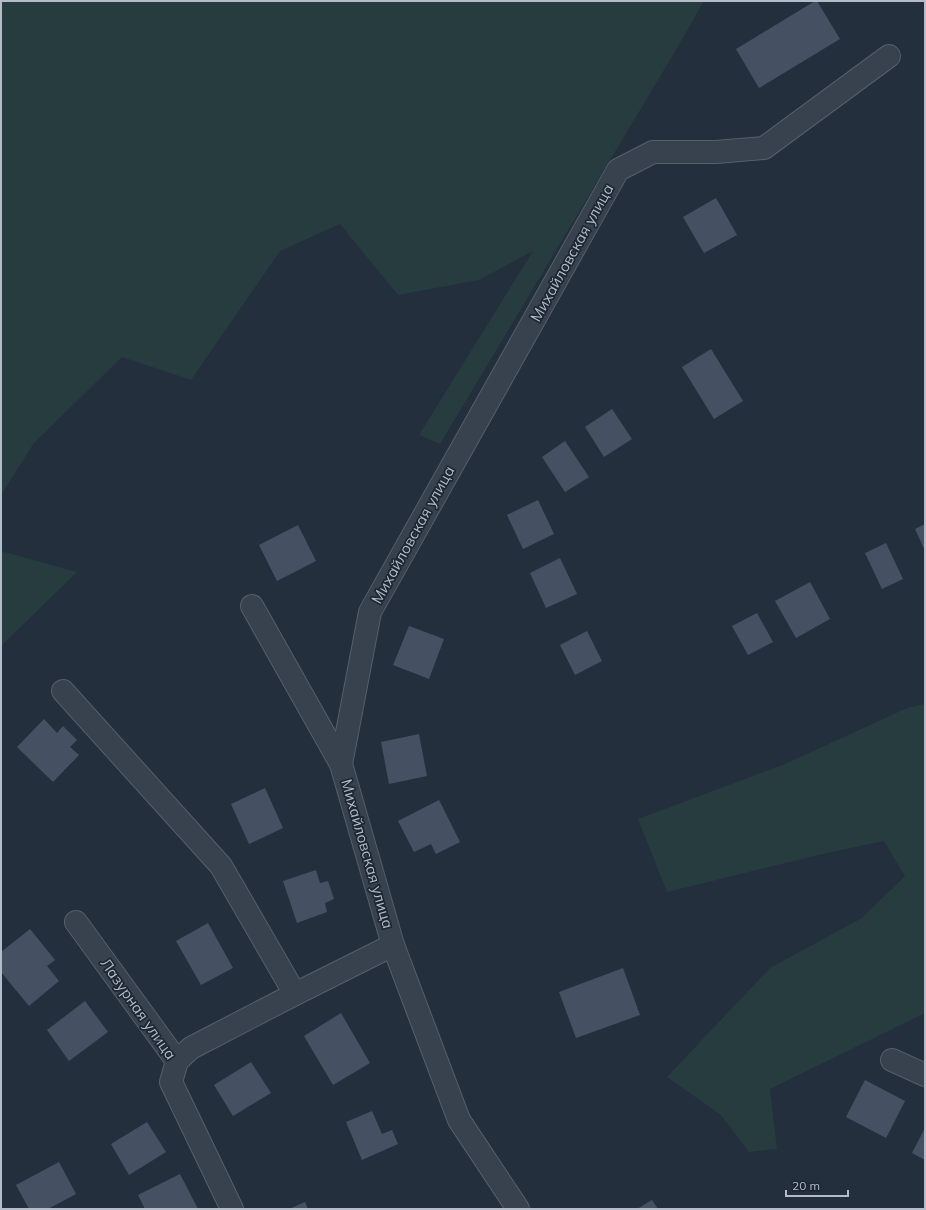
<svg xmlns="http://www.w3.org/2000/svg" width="926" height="1210" font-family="Mulish,sans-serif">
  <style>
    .green { fill: #263c3f }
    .building { fill: #455162 }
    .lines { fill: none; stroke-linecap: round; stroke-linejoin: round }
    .street-casing { stroke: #565f6c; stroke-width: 24 }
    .street { stroke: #38414e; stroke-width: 22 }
    .labels { text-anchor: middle; stroke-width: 3.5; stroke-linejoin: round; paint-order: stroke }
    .street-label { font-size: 15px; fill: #b4bcc9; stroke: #1d2633 }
  </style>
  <rect width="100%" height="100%" fill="#242f3e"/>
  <g class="green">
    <path d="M1,1h703l-31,54 -233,389 -21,-9 114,-184 -54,29 -81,15 -58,-71 -60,27 -89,129 -69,-23 -88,86 -33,52z"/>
    <path d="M1,551l76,21 -76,74z"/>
    <path d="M925,704v309l-155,76 7,60 -28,3 -28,-37 -54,-38 103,-109 92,-50 43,-42 -21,-35 -57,12 -160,39 -29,-73 147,-55 122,-56z"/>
  </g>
  <g class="building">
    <path d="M815,1h2l23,38 -81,49 -23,-39z"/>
    <path d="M716,198l21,37 -33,18 -21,-36z"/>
    <path d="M711,349l32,52 -29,18 -32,-52z"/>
    <path d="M612,409l20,30 -28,18 -19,-30z"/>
    <path d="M565,441l24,36 -24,15 -23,-35z"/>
    <path d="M538,500l16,34 -31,15 -16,-34z"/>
    <path d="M925,524v27l-10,-22z"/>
    <path d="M298,525l18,36 -39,20 -18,-36z"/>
    <path d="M886,543l17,36 -21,10 -17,-36z"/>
    <path d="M560,558l17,36 -31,14 -16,-35z"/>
    <path d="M810,582l20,37 -34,19 -21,-37z"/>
    <path d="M757,613l16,29 -25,13 -16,-29z"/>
    <path d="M409,626l35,13 -15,40 -36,-14z"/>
    <path d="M587,631l15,30 -27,14 -15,-30z"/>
    <path d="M44,719l13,14 6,-7 14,14 -7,7 9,8 -26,27 -36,-35z"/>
    <path d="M419,734l8,42 -38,8 -8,-42z"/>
    <path d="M265,788l18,40 -34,16 -18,-40z"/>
    <path d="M439,800l21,42 -24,12 -5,-10 -17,8 -16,-31z"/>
    <path d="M316,870l4,13 8,-2 6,18 -9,4 2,9 -30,11 -14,-42z"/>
    <path d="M208,923l25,45 -32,17 -25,-44z"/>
    <path d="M30,929l25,31 -8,6 12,15 -30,25 -28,-34v-20z"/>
    <path d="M623,968l17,47 -64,23 -17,-46z"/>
    <path d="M85,1001l23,31 -39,29 -22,-31z"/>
    <path d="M341,1013l29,50 -37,22 -29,-49z"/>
    <path d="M251,1062l20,31 -38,23 -19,-31z"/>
    <path d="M865,1080l40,21 -19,37 -40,-21z"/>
    <path d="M372,1111l10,23 10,-4 6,14 -36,16 -16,-38z"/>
    <path d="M147,1122l19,30 -37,23 -18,-31z"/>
    <path d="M925,1128v32l-13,-7z"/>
    <path d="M59,1162l17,32 -28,15h-19l-13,-24z"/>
    <path d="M180,1174l18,35h-53l-7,-14z"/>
    <path d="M652,1200l6,9h-21z"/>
    <path d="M305,1202l3,7h-19z"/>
  </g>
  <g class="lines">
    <g class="street-casing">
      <g id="street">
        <path d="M252,606l89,158"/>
        <path d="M63,691l158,175 74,128"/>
        <path d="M76,922l101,139"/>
        <path d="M892,1060l33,15"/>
        <path d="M177,1061l14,-13 104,-54 98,-49"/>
        <path d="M177,1061l-6,21 61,127"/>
        <path d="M518,1209l-59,-89 -66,-175 -52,-181 29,-152 248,-442 35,-18h63l48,-4 125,-92"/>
      </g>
    </g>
    <use href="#street" class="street"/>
  </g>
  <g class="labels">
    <g class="street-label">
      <text transform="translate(572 253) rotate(-61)" y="5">Михайловская улица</text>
      <text transform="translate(413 535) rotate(-61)" y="5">Михайловская улица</text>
      <text transform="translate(367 854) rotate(74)" y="5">Михайловская улица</text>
      <text transform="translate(138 1009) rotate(55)" y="5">Лазурная улица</text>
    </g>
  </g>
  <rect width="926" height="1210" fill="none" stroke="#b4bcc9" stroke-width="4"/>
  <path d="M786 1190v6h62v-6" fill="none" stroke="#b4bcc9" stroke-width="2"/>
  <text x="792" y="1190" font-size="12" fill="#b4bcc9" stroke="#1d2633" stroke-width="3" paint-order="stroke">20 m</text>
</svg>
